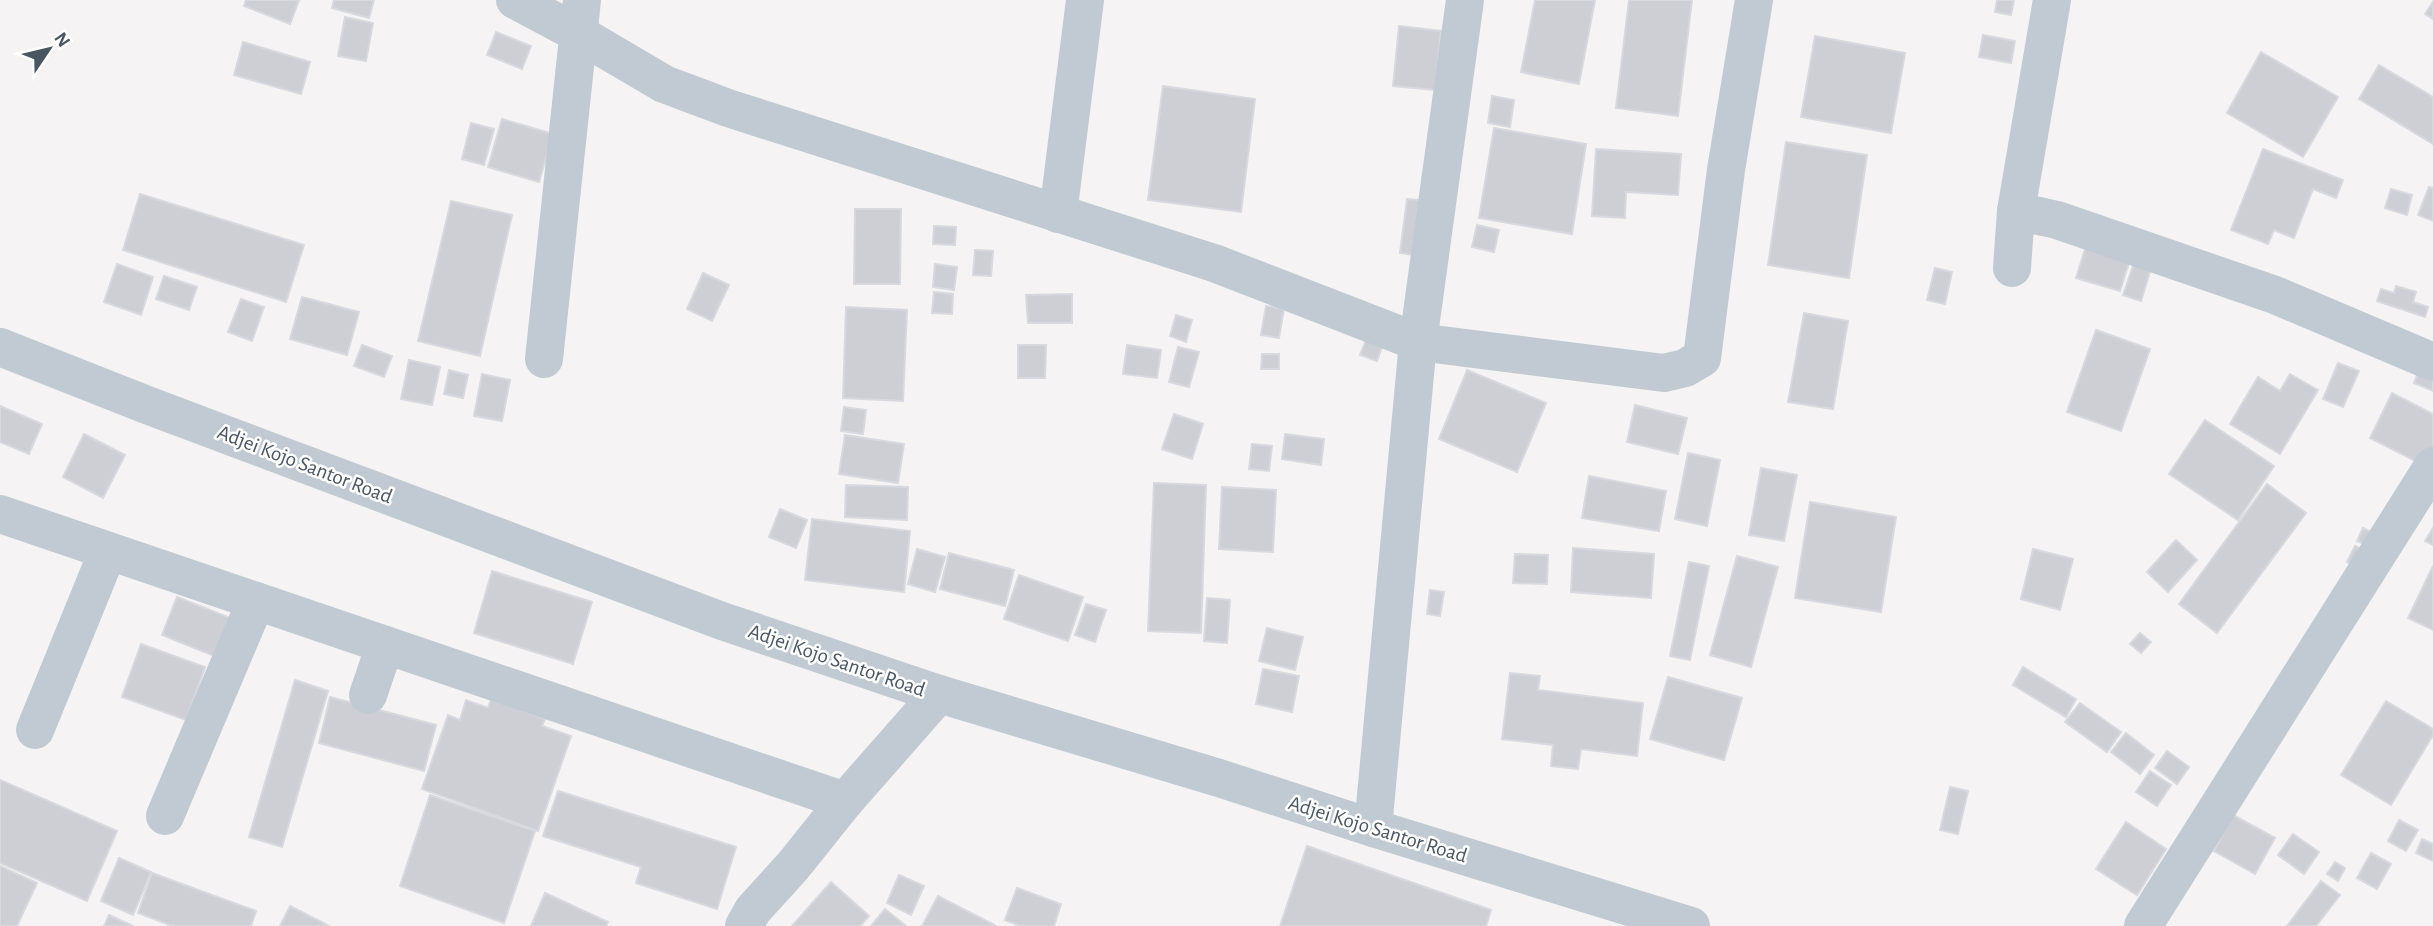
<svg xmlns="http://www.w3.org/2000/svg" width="2433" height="926" font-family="'Alegreya Sans',sans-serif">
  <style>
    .building { fill: #cdcfd5; stroke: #d7d9de; stroke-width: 2 }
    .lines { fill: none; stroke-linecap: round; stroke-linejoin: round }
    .minor { stroke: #c1cad2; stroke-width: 38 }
    .labels { text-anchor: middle; stroke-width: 5; stroke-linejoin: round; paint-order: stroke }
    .street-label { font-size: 21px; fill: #4a5661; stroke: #fff }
  </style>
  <rect width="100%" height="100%" fill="#f5f3f3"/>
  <g class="building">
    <path d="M246,0h53l-9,24 -46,-18z"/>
    <path d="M334,0h40l-5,18 -37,-10z"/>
    <path d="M1535,0h60l-16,84 -58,-12z"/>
    <path d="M1629,0h63l-14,116 -62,-8z"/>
    <path d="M1997,0h17l-3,15 -16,-3z"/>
    <path d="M2433,2v17l-8,-5z"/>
    <path d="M345,17l28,6 -7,38 -28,-5z"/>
    <path d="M1399,26l42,5 -6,59 -42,-4z"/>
    <path d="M496,32l35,14 -9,23 -35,-14z"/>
    <path d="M1983,35l32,6 -4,22 -32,-6z"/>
    <path d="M1815,36l90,17 -14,80 -90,-16z"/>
    <path d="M243,42l67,20 -9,32 -67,-19z"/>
    <path d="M2261,52l77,45 -35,60 -76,-44z"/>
    <path d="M2379,65l54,32v47l-74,-45z"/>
    <path d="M1163,86l92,13 -14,113 -93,-12z"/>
    <path d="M1492,96l22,4 -4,27 -22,-4z"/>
    <path d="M502,119l51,15 -14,48 -51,-15z"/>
    <path d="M471,123l23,6 -10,36 -22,-6z"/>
    <path d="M1494,128l92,16 -14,90 -93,-16z"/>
    <path d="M1786,142l81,13 -18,123 -81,-13z"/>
    <path d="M1596,149l85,5 -3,41 -52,-3 -1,26 -33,-2z"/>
    <path d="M2263,149l80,31 -7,18 -23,-9 -19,49 -20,-8 -6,14 -37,-14z"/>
    <path d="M2429,187l4,1v33l-15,-6z"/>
    <path d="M2391,189l21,6 -5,20 -22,-7z"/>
    <path d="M140,194l164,51 -18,57 -163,-52z"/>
    <path d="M1407,199l22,2 -7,55 -22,-3z"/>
    <path d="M451,201l61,14 -32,141 -62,-15z"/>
    <path d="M855,209h46l-1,75h-46z"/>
    <path d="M1477,225l22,5 -5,22 -22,-5z"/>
    <path d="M934,226l22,1 -1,18 -22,-1z"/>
    <path d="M2087,243l44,13 -11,35 -44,-13z"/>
    <path d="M975,250l18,1 -2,25 -18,-1z"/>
    <path d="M2135,260l17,5 -11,36 -18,-6z"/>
    <path d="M117,264l36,13 -12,38 -37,-13z"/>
    <path d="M935,264l22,3 -3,23 -21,-3z"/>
    <path d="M1935,268l17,4 -7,32 -18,-4z"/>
    <path d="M703,273l26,12 -17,36 -25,-12z"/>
    <path d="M164,276l33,11 -8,23 -33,-11z"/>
    <path d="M2396,286l20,6 -3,10 15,5 -3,10 -48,-16 4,-12 13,4z"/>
    <path d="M934,292l19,2 -1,20 -20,-1z"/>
    <path d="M1072,294v29h-44l-2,-28z"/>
    <path d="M302,297l57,15 -12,43 -57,-16z"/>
    <path d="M241,299l23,8 -12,34 -24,-9z"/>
    <path d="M1266,306l18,3 -5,29 -18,-3z"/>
    <path d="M846,307l61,3 -4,91 -60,-3z"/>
    <path d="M1804,313l44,8 -15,88 -45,-7z"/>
    <path d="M1176,315l16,5 -6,22 -16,-6z"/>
    <path d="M1370,330l16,6 -9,25 -17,-6z"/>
    <path d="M2096,330l54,19 -29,82 -54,-19z"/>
    <path d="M362,345l30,11 -8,21 -30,-11z"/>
    <path d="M1018,345h28l-1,33h-27z"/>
    <path d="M1127,345l34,5 -4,28 -34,-4z"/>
    <path d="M1178,347l21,5 -10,35 -20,-5z"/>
    <path d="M1262,354h17v15h-18z"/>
    <path d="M409,360l31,7 -8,38 -31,-6z"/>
    <path d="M2423,361l10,5v25l-19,-8z"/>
    <path d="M2338,363l21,8 -16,36 -20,-8z"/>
    <path d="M449,370l19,5 -5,23 -19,-4z"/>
    <path d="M1467,370l79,33 -29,69 -78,-33z"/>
    <path d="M482,374l28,6 -8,41 -28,-5z"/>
    <path d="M2290,374l28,16 -38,64 -50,-30 28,-47 22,14z"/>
    <path d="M2392,393l41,21v45l-4,9 -59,-30z"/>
    <path d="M1635,405l52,13 -9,36 -51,-12z"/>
    <path d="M0,406l42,18 -13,30 -29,-12z"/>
    <path d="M844,407l22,3 -3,24 -22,-3z"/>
    <path d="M1174,414l29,10 -11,35 -30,-10z"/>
    <path d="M2205,420l69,46 -36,54 -69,-46z"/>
    <path d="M84,434l41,21 -22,43 -40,-21z"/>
    <path d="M1285,434l39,5 -3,26 -39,-6z"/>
    <path d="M845,435l59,9 -6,39 -59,-9z"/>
    <path d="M1252,444l20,2 -3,25 -20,-2z"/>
    <path d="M1688,453l32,7 -13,66 -32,-7z"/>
    <path d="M1761,468l36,7 -13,66 -35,-6z"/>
    <path d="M1589,476l77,15 -7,40 -77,-13z"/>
    <path d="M1154,483l52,2 -5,148 -53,-2z"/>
    <path d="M2267,484l39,29 -89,120 -38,-29z"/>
    <path d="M846,485l62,2 -1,33 -62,-3z"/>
    <path d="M1222,487l54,3 -3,62 -54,-3z"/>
    <path d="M1810,502l86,15 -15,95 -86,-14z"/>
    <path d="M780,509l27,11 -11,28 -27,-11z"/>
    <path d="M812,519l98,12 -6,61 -99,-12z"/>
    <path d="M2363,528l19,10 -5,12 -20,-9z"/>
    <path d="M2433,528v17l-8,-4z"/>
    <path d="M2176,540l21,20 -29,32 -21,-20z"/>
    <path d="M2355,546l17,8 -7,17 -18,-9z"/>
    <path d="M1573,548l81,6 -3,44 -80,-6z"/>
    <path d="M917,549l28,8 -10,35 -27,-8z"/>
    <path d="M2033,549l40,10 -13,51 -39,-11z"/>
    <path d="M949,553l65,17 -9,36 -65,-17z"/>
    <path d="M1515,554l33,1 -1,29 -34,-1z"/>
    <path d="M1737,556l41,11 -27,100 -41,-12z"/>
    <path d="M1689,562l20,4 -19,94 -20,-4z"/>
    <path d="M2433,566v64l-25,-12z"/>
    <path d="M492,571l100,31 -19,62 -99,-31z"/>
    <path d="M1019,575l64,22 -15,44 -64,-22z"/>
    <path d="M1430,590l14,2 -4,24 -13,-2z"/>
    <path d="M177,597l56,22 -14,39 -57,-23z"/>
    <path d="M1207,598l23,2 -3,43 -23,-2z"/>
    <path d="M1086,604l20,6 -11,32 -20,-7z"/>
    <path d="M1267,628l36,9 -8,33 -36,-9z"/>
    <path d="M2140,633l11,9 -10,11 -11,-9z"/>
    <path d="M141,644l64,23 -19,53 -64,-23z"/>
    <path d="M2023,667l53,32 -10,18 -53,-32z"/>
    <path d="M1263,669l36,7 -7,36 -36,-8z"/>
    <path d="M1510,673l30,3 -2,14 105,13 -6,53 -56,-7 -3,20 -27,-3 2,-21 -51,-6z"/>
    <path d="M1668,677l74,21 -18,62 -74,-21z"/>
    <path d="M295,680l33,11 -46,156 -33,-10z"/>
    <path d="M330,697l106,28 -12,46 -105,-28z"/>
    <path d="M491,699l54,20 -3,7 29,10 -33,95 -116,-42 26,-74 12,5 6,-20 22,8z"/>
    <path d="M2386,701l47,28v6l-42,70 -50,-30z"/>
    <path d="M2080,703l41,29 -14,20 -42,-30z"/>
    <path d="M2126,733l28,22 -14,19 -29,-22z"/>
    <path d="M2167,751l22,16 -12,17 -22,-16z"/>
    <path d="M2150,771l21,14 -14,21 -21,-14z"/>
    <path d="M0,780l117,51 -30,70 -87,-38z"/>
    <path d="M1950,787l18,4 -10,43 -18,-4z"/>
    <path d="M558,791l178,56 -19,62 -81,-26 5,-16 -98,-31z"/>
    <path d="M430,795l105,36 -31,92 -104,-37z"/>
    <path d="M2233,815l42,23 -20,36 -41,-23z"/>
    <path d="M2399,820l19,10 -12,21 -18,-10z"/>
    <path d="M2126,822l40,27 -29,46 -41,-26z"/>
    <path d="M2293,834l26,18 -15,22 -26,-19z"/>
    <path d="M2422,839l11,5v17l-17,-8z"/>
    <path d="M1307,846l184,64 -5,16h-206z"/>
    <path d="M2371,853l20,11 -14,25 -20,-11z"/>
    <path d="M119,858l32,14 -18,43 -32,-14z"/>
    <path d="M2335,862l10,6 -7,13 -11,-7z"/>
    <path d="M0,866l37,17 -20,43h-17z"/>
    <path d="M152,873l104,38 -5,15h-79l-34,-13z"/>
    <path d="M899,875l25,11 -13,29 -24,-12z"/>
    <path d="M2321,881l19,14 -24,31h-29z"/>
    <path d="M831,882l38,34 -9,10h-68z"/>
    <path d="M1017,888l44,16 -7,22h-34l-15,-6z"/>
    <path d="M545,893l63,29 -2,4h-75z"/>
    <path d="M938,896l58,30h-74z"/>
    <path d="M290,906l39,20h-49z"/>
    <path d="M885,909l21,17h-35z"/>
    <path d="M109,915l24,11h-29z"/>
  </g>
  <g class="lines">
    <g class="minor">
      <path d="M515,0l64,34 85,50 64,24 486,155 204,79 246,31 21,-5 17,-10 24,-188 28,-170"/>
      <path d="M2016,211l41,9 218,75 158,67"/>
      <path d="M1058,214l27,-214"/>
      <path d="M2012,268l4,-57 36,-211"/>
      <path d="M0,347l147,58 575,216 217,73 280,84 154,50 318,98"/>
      <path d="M544,359l38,-359"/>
      <path d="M0,514l845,287"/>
      <path d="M368,695l17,-50"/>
      <path d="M35,730l73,-179"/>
      <path d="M165,816l91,-215"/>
      <path d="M1373,828l45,-486 47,-342"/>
      <path d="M744,926l9,-16 40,-44 52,-65 94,-107"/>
      <path d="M2143,926l290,-460"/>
    </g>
  </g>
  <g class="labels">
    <g class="street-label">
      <text transform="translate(305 464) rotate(21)" y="7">Adjei Kojo Santor Road</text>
      <text transform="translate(837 660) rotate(19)" y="7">Adjei Kojo Santor Road</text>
      <text transform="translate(1378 829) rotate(17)" y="7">Adjei Kojo Santor Road</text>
    </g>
  </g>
  <g transform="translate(49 49) rotate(55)" stroke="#ffffff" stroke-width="5" paint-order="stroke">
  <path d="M0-5L12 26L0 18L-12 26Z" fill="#4a5661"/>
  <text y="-10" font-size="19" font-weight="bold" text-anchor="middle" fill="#4a5661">N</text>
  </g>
</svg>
